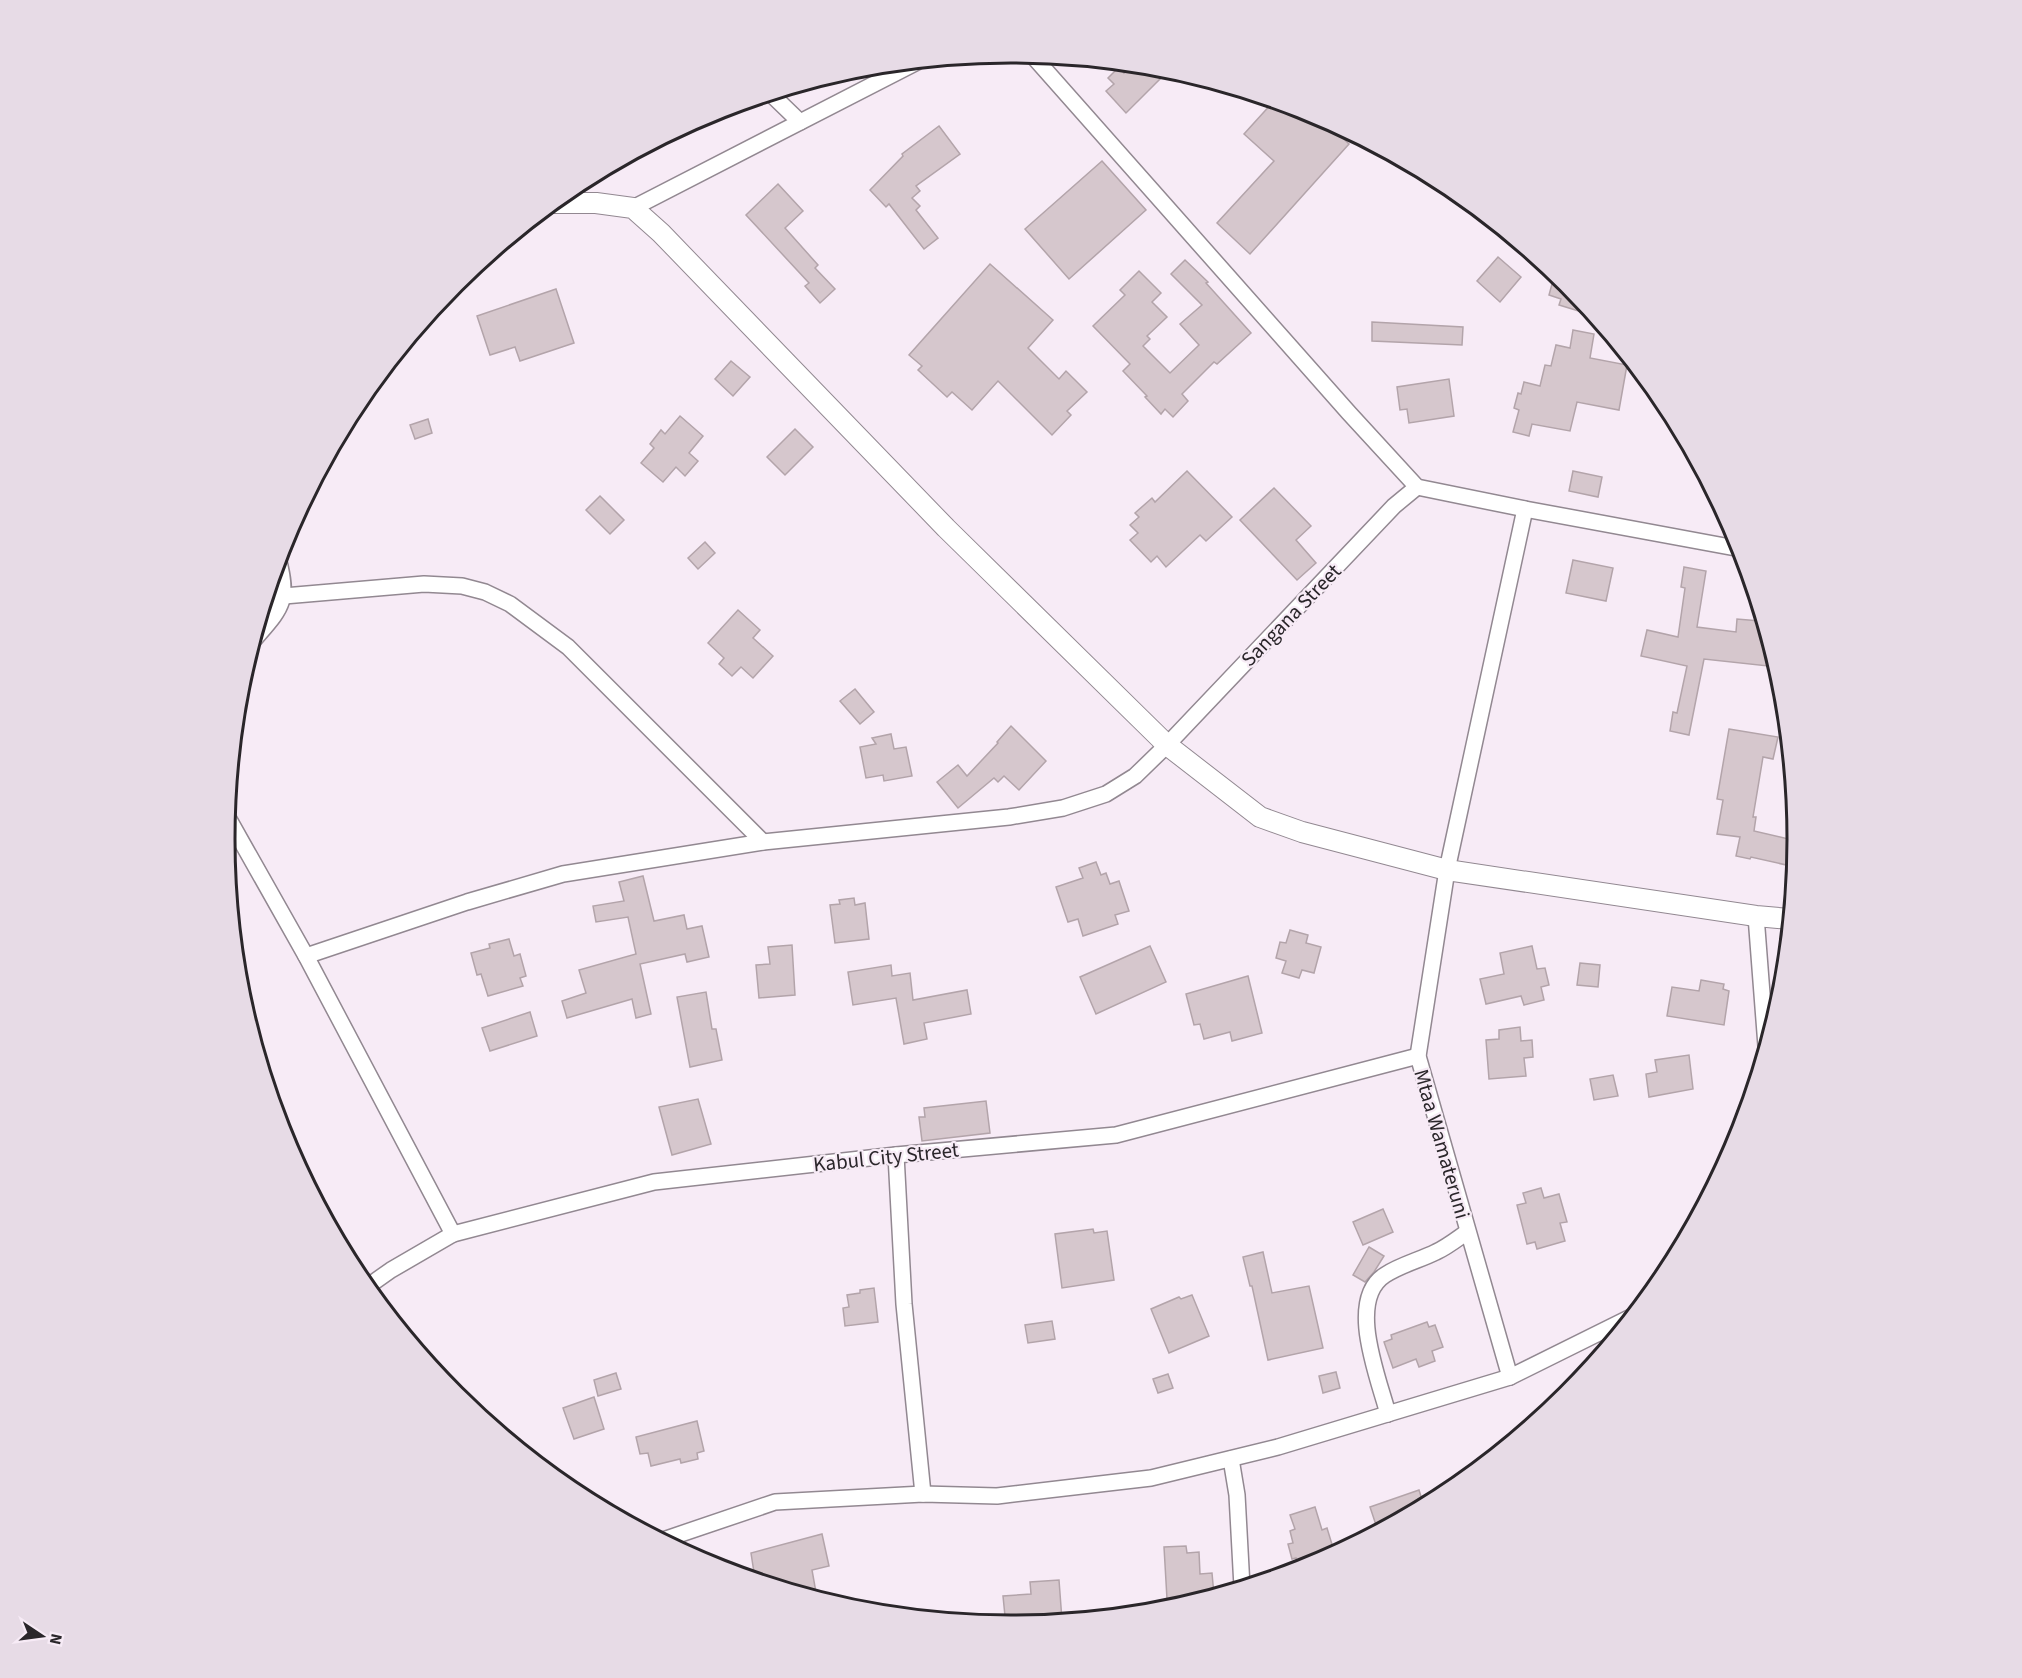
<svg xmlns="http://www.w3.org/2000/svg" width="2022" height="1678" font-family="'Source Sans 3',sans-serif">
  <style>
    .building { fill: #d6c7cd; stroke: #b3a4aa; stroke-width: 1.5 }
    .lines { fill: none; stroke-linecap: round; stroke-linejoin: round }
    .minor-casing { stroke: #928891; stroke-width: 18 }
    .tertiary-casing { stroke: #928891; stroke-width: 22 }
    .minor { stroke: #fff; stroke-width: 15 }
    .tertiary { stroke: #fff; stroke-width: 20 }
    .labels { text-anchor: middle; stroke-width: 4.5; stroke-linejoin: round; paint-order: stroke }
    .street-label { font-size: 21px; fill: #2a262a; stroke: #f7ebf6 }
    .rim { fill: none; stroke: #2a262a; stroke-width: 3 }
  </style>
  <rect width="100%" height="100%" fill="#f7ebf6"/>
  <g class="building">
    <path d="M1132,64l38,5 -44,44 -20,-22 8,-7 -6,-6 11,-11 5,6z"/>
    <path d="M1274,101l46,15 29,28 -99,110 -33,-31 57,-62 -30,-27z"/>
    <path d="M939,126l21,28 -44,32 4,5 -8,7 8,8 -4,4 22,28 -14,11 -35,-45 -3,3 -16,-17 33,-34 -1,-2z"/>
    <path d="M1102,161l44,49 -77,69 -44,-50z"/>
    <path d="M778,184l25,27 -18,17 33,37 -3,3 20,21 -15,14 -15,-17 4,-3 -63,-68z"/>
    <path d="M1498,257l23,20 -21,25 -23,-21z"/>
    <path d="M1185,260l23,22 -2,1 45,50 -34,31 -3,-2 -32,32 6,7 -15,16 -8,-8 -4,5 -16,-17 2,-1 -24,-25 7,-7 -37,-38 32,-31 -5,-5 19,-19 22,22 -9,9 15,15 -20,19 3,3 -7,7 27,27 29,-28 -19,-21 22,-19 -31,-31z"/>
    <path d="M990,264l63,56 -25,28 31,31 7,-8 21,21 -20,19 4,4 -19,20 -54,-54 -26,29 -20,-18 -5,5 -29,-27 4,-4 -13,-11z"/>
    <path d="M1555,273l12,10 28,33 -36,-11 2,-6 -12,-4z"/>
    <path d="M556,289l18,54 -54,18 -5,-14 -25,8 -13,-39z"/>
    <path d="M1372,322l91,5 -1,18 -90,-4z"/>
    <path d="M1573,330l21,4 -4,24 37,7 -8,45 -42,-8 -7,29 -38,-7 -3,12 -16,-4 6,-22 -5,-2 4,-15 3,1 3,-12 16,4 5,-21 6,1 5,-21 14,3z"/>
    <path d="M731,361l19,16 -17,19 -18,-17z"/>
    <path d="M1449,379l5,37 -45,7 -2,-14 -7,1 -3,-23z"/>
    <path d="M680,416l23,20 -14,17 9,8 -13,15 -9,-9 -13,15 -22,-19 13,-15 -4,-4 11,-14 4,4z"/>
    <path d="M428,419l4,14 -17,6 -5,-14z"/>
    <path d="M795,429l18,18 -28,28 -18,-18z"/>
    <path d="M1187,471l45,46 -26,24 -6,-6 -34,32 -9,-11 -6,6 -21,-22 8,-7 -8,-8 9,-8 -4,-4 17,-15 3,4z"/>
    <path d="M1573,471l29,6 -4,20 -29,-6z"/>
    <path d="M1274,488l37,38 -15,14 20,23 -19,17 -57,-60z"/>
    <path d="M600,496l24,24 -14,14 -24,-24z"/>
    <path d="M705,542l10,11 -17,16 -10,-11z"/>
    <path d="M1573,560l40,8 -7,33 -40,-8z"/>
    <path d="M1684,567l22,4 -9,56 39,5 1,-13 23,2 -1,13 8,1 7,24h-5l-1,7 -64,-7 -15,76 -19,-4 3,-19 4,1 10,-47 -46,-10 6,-26 31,7 7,-49 -4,-1z"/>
    <path d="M738,610l22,20 -7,8 20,18 -20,22 -12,-11 -9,9 -13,-12 5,-6 -16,-15z"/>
    <path d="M855,689l19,23 -14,12 -20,-23z"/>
    <path d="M1011,726l35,35 -27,29 -15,-14 -6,6 -4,-4 -36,30 -21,-26 21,-17 9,11 31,-33 -1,-1z"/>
    <path d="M1729,729l49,8 -5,22 -10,-2 -10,60h3l-2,14 43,10 -2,26 -44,-10 -1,2 -14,-3 4,-19 -23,-3 6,-34 -6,-1z"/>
    <path d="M891,734l3,15 12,-2 6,29 -28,5 -1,-6 -17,3 -6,-31 16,-3 -4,-6z"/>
    <path d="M1096,862l5,13 5,-2 4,11 9,-3 10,30 -14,4 3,9 -35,12 -5,-17 -10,3 -12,-35 27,-9 -4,-10z"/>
    <path d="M643,876l11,45 30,-6 3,14 15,-3 7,31 -22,5 -2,-8 -45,10 11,50 -15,4 -4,-19 -65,19 -5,-17 24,-8 -7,-23 57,-16 -8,-37 -32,5 -3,-16 31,-5 -5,-19z"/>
    <path d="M854,898l1,7 10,-2 4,36 -34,4 -5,-38 10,-1 -1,-4z"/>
    <path d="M1290,930l18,5 -2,8 15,4 -7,26 -12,-3 -3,8 -17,-5 4,-12 -10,-3 4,-16 6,1z"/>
    <path d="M509,939l5,17 6,-2 6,22 -6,2 3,8 -35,10 -7,-22 -4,1 -6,-22 19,-5 -1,-4z"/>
    <path d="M792,945l3,50 -36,3 -3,-33 14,-1 -2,-17z"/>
    <path d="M1150,946l16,36 -70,32 -16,-37z"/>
    <path d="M1532,946l5,23 8,-1 4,17 -8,2 3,13 -20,5 -3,-9 -35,8 -6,-25 24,-5 -4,-21z"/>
    <path d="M1580,963l20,2 -2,22 -21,-2z"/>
    <path d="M891,965l1,11 18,-3 3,27 54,-10 4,24 -47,9 3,16 -23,5 -8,-46 -43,7 -5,-33z"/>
    <path d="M1248,976l14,57 -30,8 -2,-9 -26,7 -4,-15 -6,1 -8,-31z"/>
    <path d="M1701,980l23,4 -1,5 6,2 -5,34 -57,-9 5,-29 27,4z"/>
    <path d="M706,992l6,37h4l6,31 -32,7 -13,-70z"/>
    <path d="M530,1012l7,24 -47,15 -8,-23z"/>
    <path d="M1520,1027l1,14 11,-1 1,17 -9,1 2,18 -37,3 -3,-39 13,-1v-9z"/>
    <path d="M1689,1055l4,34 -44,8 -3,-23 11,-2 -2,-12z"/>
    <path d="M1613,1075l5,21 -24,4 -4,-21z"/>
    <path d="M698,1099l13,45 -39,11 -13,-48z"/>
    <path d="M986,1101l4,32 -68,8 -3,-24h6l-1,-9z"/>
    <path d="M1541,1188l3,10 15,-4 8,28 -7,1 5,18 -28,8 -2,-7 -8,2 -10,-39 9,-2 -3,-10z"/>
    <path d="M1383,1209l10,23 -30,13 -10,-23z"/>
    <path d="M1093,1229l1,4 13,-2 7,49 -52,8 -7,-54z"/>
    <path d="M1369,1247l15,9 -10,16 -9,10 -12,-7z"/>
    <path d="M1263,1252l9,41 37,-7 14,62 -55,12 -16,-74h-2l-7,-29z"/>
    <path d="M874,1288l4,34 -33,4 -2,-18 6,-1 -2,-12 13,-2v-3z"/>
    <path d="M1192,1295l17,41 -40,17 -18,-44 28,-12 2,2z"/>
    <path d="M1052,1321l3,18 -27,4 -3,-18z"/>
    <path d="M1427,1322l2,5 6,-2 8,22 -11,4 3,10 -16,6 -3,-8 -23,9 -9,-26 8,-3 -1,-4z"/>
    <path d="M1336,1372l4,16 -17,5 -4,-17z"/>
    <path d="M616,1373l5,16 -23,7 -4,-16z"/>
    <path d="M1168,1374l5,14 -15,5 -5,-14z"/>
    <path d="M594,1397l10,32 -30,10 -11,-31z"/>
    <path d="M697,1421l7,30 -7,2 1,6 -17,4 -1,-4 -29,7 -3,-13 -8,1 -4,-17z"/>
    <path d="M1419,1490l5,16 -46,25 -8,-24z"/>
    <path d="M1315,1507l7,23 5,-2 7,23 -4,1 1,4 -19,10 -13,4 -3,-12 -4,1 -4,-15 5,-1 -3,-12 5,-2 -5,-14z"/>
    <path d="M822,1534l7,32 -17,4 5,28 -62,-19 -4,-26z"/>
    <path d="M1186,1546l1,7 12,-1 1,22 12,-1 2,22 -47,4 -3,-52z"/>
    <path d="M1059,1580l3,40 -51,5 -1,-10 -5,1 -2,-20 28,-2 -1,-12z"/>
  </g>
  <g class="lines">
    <g class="minor-casing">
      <g id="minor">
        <path d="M1032,55l317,358 68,74 108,22 216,40"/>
        <path d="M771,94l29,28"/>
        <path d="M633,208l284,-146"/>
        <path d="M284,596l140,-12 38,2 23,6 25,12 58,43 195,195"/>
        <path d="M253,641c28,-33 37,-38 25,-83"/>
        <path d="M227,816l79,140 147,278"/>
        <path d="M1756,916l10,130"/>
        <path d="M306,956l161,-54 96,-28 200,-32 246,-25 54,-9 43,-14 29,-18 32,-31 227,-239 23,-19"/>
        <path d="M896,1155l8,149 19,190"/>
        <path d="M367,1287l24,-17 62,-36 201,-52 242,-27 220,-20 302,-79"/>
        <path d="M1510,1377l-92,-321 29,-186 78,-361"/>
        <path d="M1388,1414c-9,-35 -42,-114 -3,-139 15,-10 35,-15 51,-23 11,-5 21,-13 31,-20"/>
        <path d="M1231,1459l6,36 5,92"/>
        <path d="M663,1540l112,-38 148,-8 74,2 154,-18 127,-31 232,-70 121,-60"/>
      </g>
    </g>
    <g class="tertiary-casing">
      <path id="tertiary" d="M552,203h44l37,5 28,25 285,295 221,217 93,72 42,15 145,38 309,46 34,3"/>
    </g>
    <use href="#minor" class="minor"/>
    <use href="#tertiary" class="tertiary"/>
  </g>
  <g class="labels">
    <g class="street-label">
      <text transform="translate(1291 615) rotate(-46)" y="7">Sangana Street</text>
      <text transform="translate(1442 1144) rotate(74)" y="7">Mtaa Wamateruni</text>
      <text transform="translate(886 1157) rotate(-6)" y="7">Kabul City Street</text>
    </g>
  </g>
  <path d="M0 0H2022V1678H0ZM235 839a776 776 0 1 1 1552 0a776 776 0 1 1-1552 0Z" fill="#e7dbe6" fill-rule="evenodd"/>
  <path class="rim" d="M235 839a776 776 0 1 1 1552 0a776 776 0 1 1-1552 0Z"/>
  <g transform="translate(42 1636) rotate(103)" stroke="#f7ebf6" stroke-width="4.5" paint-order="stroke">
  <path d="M0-4.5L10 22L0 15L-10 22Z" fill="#2a262a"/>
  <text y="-9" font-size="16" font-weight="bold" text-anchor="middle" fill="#2a262a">N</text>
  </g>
</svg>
